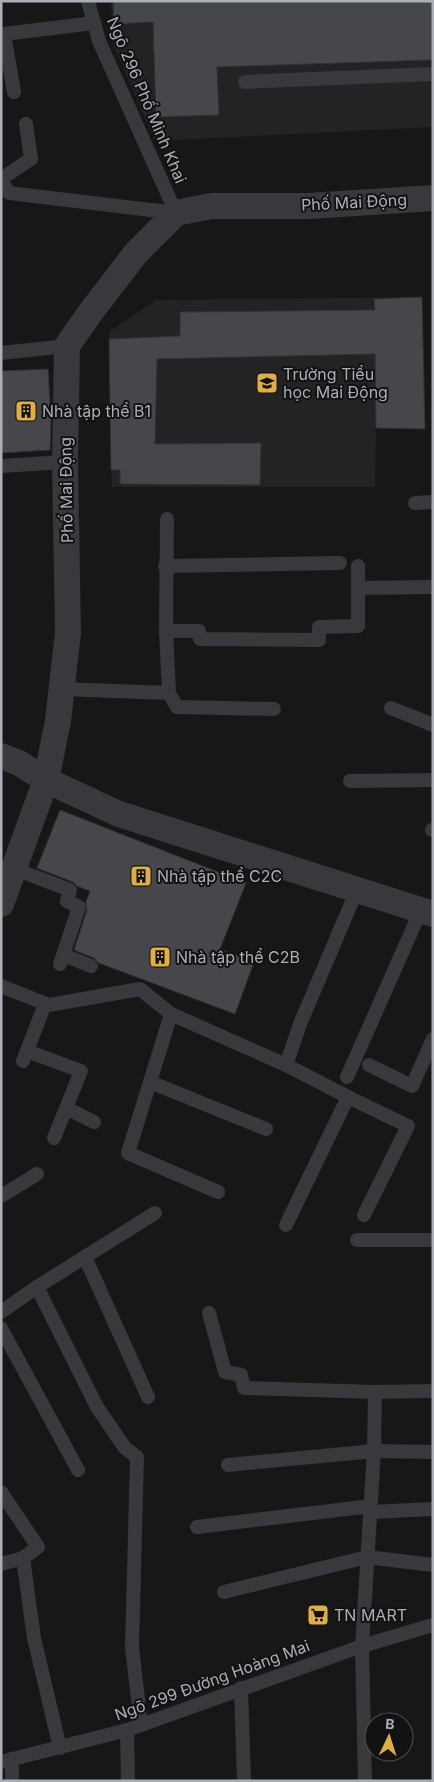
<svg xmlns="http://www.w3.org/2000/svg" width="434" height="1782" font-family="Inter,sans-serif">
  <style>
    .built { fill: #232325 }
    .building { fill: #46474b; stroke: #313134 }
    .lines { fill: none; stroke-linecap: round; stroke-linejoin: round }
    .service { stroke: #38393d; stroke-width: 14 }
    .minor { stroke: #38393d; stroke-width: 26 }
    .labels { text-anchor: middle; stroke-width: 4; stroke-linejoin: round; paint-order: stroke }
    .street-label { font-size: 16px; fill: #aaaeb7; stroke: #121213 }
    .poi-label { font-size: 16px; fill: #aaaeb7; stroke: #121213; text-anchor: start }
  </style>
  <rect width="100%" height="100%" fill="#171718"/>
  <g class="built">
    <path d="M111,1h322v126l-278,14 -42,-97z"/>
    <path d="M422,297l3,132 -49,-1 -1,59h-263l-3,-148 1,-8 46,-31z"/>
  </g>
  <g class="building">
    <path d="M113,1h320v59l-216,7 2,48 -63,2 -3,-95 -39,2z"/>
    <path d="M422,297l3,132 -49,-1 -1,-74 -218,5 -2,85 106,-1 -1,42 -140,-1v-14h-9l-2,-131 71,-3v-24l195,-2 -1,-11z"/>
    <path d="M48,369l3,51 -1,30 -49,3v-82z"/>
    <path d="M60,810l186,73 -26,66 34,13 -19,52 -136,-51 -5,-5 -20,-8 13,-40 -1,-8 4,-11 -13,-5 -4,-4 -36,-14z"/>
  </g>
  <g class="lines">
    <g class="service">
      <path d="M88,1l11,40 77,172"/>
      <path d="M245,82l188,-8"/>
      <path d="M14,92l-10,-58 90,-11"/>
      <path d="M1,179l30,-20 -5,-35"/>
      <path d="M1,180l8,13 167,20"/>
      <path d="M1,353l66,-7"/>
      <path d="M1,466l64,-4"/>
      <path d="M415,503l18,-1"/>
      <path d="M165,566l175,-3"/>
      <path d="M358,588l75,-1"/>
      <path d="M166,631h33l1,8 119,1v-13l39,-1v-60"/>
      <path d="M61,689l108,4 -3,-62 1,-112"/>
      <path d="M169,693l8,14 97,2"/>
      <path d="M391,708l42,17"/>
      <path d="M350,781l83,-1"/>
      <path d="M432,830h1"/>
      <path d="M15,869l55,21 -3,11 12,6 -19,57"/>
      <path d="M63,955l28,11"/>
      <path d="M1,986l48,19 91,-16 31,25 115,51 62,32 60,29 -44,89"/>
      <path d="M171,1014l-43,139 90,39"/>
      <path d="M27,1051l54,20 -27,67"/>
      <path d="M23,1061l22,-57"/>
      <path d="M286,1065l14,-41 57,-134"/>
      <path d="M369,1065l43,21 21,-47"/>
      <path d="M347,1077l74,-167"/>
      <path d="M150,1082l116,47"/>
      <path d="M66,1108l28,14"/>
      <path d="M1,1196l36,-22"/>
      <path d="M286,1225l62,-128"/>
      <path d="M357,1240h76"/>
      <path d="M85,1257l63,140"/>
      <path d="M37,1287l60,120 28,41 12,9 -5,190 9,78"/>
      <path d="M1,1312l36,-25 118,-74"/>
      <path d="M209,1313l16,59 16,3 3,13 131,4 58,-1"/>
      <path d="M1,1328l77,142"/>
      <path d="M228,1465l146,-14 59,1"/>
      <path d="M1,1492l37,55 -15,11 11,80 26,110"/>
      <path d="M371,1512l62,-3"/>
      <path d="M197,1527l174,-21"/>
      <path d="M1,1564l22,-6"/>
      <path d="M224,1592l143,-35 66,8"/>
      <path d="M241,1688l3,93"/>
      <path d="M127,1730l1,51"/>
      <path d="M1,1762l126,-32 235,-84 71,-21"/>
      <path d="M12,1781v-22"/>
      <path d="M365,1781l-3,-135 12,-195 1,-59"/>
    </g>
    <g class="minor">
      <path d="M1,756l18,7 27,17 73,34 314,100"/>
      <path d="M1,904l45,-124 12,-59 10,-89 -3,-170 2,-116 23,-33 46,-60 40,-40 35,-7h98l124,-8"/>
    </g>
  </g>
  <defs>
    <g id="school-square" transform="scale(1.125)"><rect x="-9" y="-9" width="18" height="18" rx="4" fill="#e0ae47" stroke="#121213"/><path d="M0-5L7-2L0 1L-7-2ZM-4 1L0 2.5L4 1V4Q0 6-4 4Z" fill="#111"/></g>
    <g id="building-square" transform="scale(1.125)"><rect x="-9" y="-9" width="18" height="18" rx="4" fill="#e0ae47" stroke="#121213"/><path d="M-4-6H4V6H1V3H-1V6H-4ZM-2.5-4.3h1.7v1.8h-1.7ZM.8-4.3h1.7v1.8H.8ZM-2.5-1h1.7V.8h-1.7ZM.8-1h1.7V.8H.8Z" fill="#111"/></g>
    <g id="supermarket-square" transform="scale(1.125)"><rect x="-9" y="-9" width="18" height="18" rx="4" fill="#e0ae47" stroke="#121213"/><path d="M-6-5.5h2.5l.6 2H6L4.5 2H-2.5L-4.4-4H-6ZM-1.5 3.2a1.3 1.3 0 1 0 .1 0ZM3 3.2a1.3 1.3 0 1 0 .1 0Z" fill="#111"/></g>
  </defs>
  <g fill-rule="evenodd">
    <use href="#school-square" x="267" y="383"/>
    <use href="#building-square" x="26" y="411"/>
    <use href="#building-square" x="141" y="876"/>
    <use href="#building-square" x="160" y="957"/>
    <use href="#supermarket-square" x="318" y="1615"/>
  </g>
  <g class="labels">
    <g class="street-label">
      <text transform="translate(147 100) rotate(67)" y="6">Ngõ 296 Phố Minh Khai</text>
      <text transform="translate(354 202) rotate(-3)" y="6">Phố Mai Động</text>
      <text transform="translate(66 490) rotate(-91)" y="6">Phố Mai Động</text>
      <text transform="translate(212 1680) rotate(-20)" y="6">Ngõ 299 Đường Hoàng Mai</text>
    </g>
    <g class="poi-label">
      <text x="283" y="380">Trường Tiểu<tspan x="283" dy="18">học Mai Động</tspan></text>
      <text x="42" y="417">Nhà tập thể B1</text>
      <text x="157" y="882">Nhà tập thể C2C</text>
      <text x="176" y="963">Nhà tập thể C2B</text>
      <text x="334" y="1621">TN MART</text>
    </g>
  </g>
  <rect width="434" height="1782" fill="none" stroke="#aaaeb7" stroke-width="5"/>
  <g transform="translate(389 1737) rotate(4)"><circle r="24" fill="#121213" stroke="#4f5055"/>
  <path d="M0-4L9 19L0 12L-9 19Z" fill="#e0ae47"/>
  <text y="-8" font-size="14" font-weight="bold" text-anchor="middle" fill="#aaaeb7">B</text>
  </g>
</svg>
